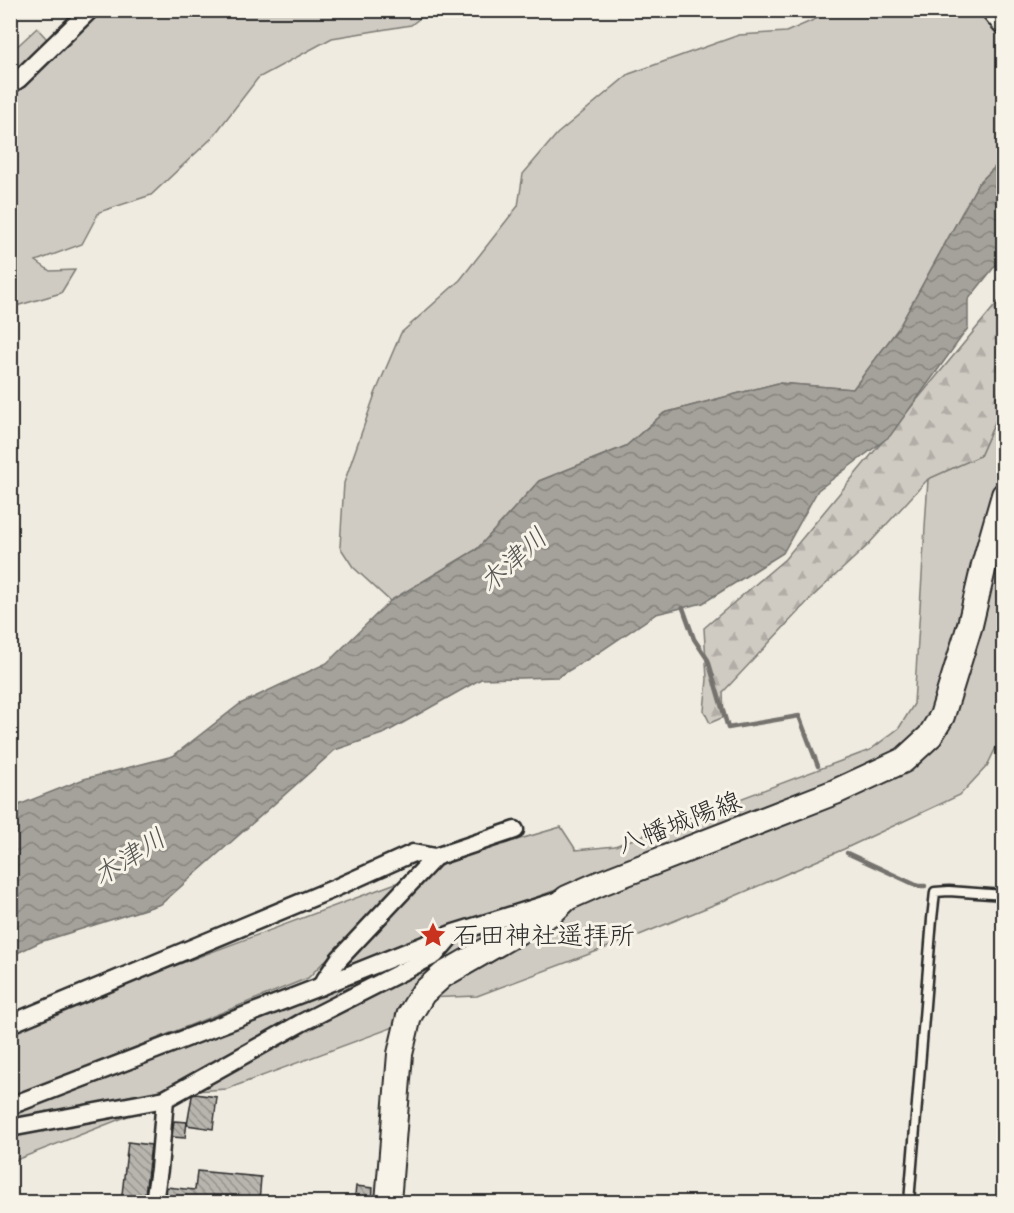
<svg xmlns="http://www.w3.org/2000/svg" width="1014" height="1213" font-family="Caveat,'Klee One',sans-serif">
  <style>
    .grass { fill: #cfcbc2; stroke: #7d7b76; stroke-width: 1.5 }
    .forest { fill: url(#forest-firs); stroke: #7d7b76; stroke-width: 1.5 }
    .water { fill: url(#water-waves); stroke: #74726e; stroke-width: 1.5 }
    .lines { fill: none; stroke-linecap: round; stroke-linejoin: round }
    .stream { stroke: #74726e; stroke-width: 4.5 }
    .building { fill: url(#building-back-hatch); stroke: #2b2b2b; stroke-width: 1.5 }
    .lane-casing { stroke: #2b2b2b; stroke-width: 13 }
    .street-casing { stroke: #2b2b2b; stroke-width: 21 }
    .secondary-casing { stroke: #2b2b2b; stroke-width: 28 }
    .lane { stroke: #f7f3e8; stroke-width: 8 }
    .street { stroke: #f7f3e8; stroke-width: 16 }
    .secondary { stroke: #f7f3e8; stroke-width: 24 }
    .labels { text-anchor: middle; stroke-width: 6; stroke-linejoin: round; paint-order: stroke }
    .street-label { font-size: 26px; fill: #2b2b2b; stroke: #f7f3e8 }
    .poi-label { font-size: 26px; fill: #2b2b2b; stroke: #f7f3e8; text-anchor: start }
    .water-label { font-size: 27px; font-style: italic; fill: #555552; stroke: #f7f3e8 }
  </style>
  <defs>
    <pattern id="forest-firs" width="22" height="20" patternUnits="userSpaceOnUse" patternTransform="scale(1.5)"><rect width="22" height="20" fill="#cfcbc2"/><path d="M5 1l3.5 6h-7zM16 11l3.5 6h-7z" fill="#b2aea7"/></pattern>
    <pattern id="water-waves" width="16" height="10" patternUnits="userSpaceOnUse" patternTransform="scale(1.5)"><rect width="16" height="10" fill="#a4a29a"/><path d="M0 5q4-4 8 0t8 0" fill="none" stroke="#86847e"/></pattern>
    <pattern id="building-back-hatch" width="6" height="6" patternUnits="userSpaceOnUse" patternTransform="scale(1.5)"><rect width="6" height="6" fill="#b8b5ae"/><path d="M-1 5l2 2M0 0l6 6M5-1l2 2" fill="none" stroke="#96938e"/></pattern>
  </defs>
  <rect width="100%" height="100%" fill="#efebe0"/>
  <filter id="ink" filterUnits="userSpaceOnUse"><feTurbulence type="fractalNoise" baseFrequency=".0167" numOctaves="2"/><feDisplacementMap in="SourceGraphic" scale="12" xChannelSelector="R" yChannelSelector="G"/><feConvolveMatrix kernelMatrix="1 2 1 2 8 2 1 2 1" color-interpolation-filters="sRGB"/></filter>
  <g filter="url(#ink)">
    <g class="grass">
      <path d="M97,11h332l-18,14 -79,13 -74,40 -46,60 -61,57 -52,17 -17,32 -46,17 14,10 25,-1 -14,23 -45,13 -5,3v-257l26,-24 18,20z"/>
      <path d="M834,11h169v148l-25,25 -80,145 -45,60 -75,-6 -114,30 -38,33 -87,35 -62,68 -87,52 -37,-34 -13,-20 4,-64 31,-89 26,-61 59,-53 58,-74 5,-32 34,-40 72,-60 110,-39 47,-3z"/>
      <path d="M1003,404v70l-3,8 -59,220 -36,47 -73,36 -238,91 -257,94 105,-108 119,-35 15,23 39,-4 255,-96 29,-22 15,-24 14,-225 52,-23z"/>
      <path d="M1003,520v213l-16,33 -27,29 -116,54 -116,50 -101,41 -150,56 -50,2 178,-111 335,-157z"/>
      <path d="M404,880l-96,98 -297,119v-70z"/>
      <path d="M535,914l-126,86 -15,27 -167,62 -66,4 -150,27v-6l412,-160z"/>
      <path d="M156,1105l-145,57v-30z"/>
    </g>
    <path class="forest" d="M998,302l5,6v96l-23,52 -52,23 -62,68 -54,50 -89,95 1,25 -14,6 -6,-12 3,-32 -3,-51 81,-69z"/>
    <path class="water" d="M1003,159v97l-35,44v28l-78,108 -72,54 -35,63 -80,50 -47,11 -58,39 -40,24 -77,2 -96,54 -50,17 -174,154 -121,38 -29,14v-148l73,-29 89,-23 67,-52 87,-41 63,-62 87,-52 62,-68 87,-35 38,-33 114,-30 75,6 45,-60 80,-145z"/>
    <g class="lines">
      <g class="stream">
        <path d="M683,608l11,31 14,21 20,68 71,-12 19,50"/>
        <path d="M847,853l71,33h7"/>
      </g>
    </g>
    <g class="building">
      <path d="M195,1094l22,3 -4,32 -26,-4 5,-29z"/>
      <path d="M174,1121l13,1 -2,16 -13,-1z"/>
      <path d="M128,1142l23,3 -7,58h-23z"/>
      <path d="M197,1171l64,6 -2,26 -38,-4v4h-56l2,-16 28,3z"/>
      <path d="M356,1186l17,2 -1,15h-18z"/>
    </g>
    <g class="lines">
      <g class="lane-casing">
        <path id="lane" d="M909,1202l23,-283 3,-27 14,-1 55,4"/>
      </g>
      <g class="street-casing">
        <g id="street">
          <path d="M10,85l9,-6 71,-69"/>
          <path d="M320,987l19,-28 96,-102"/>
          <path d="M10,1024l323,-135 80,-36 22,4 80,-27"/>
          <path d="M10,1106l309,-119 135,-54 103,-32"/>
          <path d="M10,1128l155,-29 136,-76 134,-68 16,-19"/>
          <path d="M154,1202l5,-33 6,-70"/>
        </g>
      </g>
      <g class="secondary-casing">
        <g id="secondary">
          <path d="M994,10l10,12"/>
          <path d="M388,1202l12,-148 9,-38 14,-23 20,-18 108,-62 16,-15 34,-15 234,-91 69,-32 26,-24 12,-20 28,-91 14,-60 20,-70"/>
        </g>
      </g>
      <use href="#lane" class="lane"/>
      <use href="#street" class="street"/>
      <use href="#secondary" class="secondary"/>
    </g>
  </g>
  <defs>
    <g id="sight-bare" transform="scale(2.07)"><path d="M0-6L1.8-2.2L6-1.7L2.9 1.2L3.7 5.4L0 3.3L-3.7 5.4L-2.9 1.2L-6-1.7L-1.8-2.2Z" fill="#c8321e" stroke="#f7f3e8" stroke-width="2.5" paint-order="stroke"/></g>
  </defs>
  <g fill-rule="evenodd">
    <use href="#sight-bare" x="433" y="935"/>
  </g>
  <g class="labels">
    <g class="street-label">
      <text transform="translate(679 822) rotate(-21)" y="9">八幡城陽線</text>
    </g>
    <g class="poi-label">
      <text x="453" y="944">石田神社遥拝所</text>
    </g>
    <g class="water-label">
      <text transform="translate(513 560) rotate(-42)" y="9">木津川</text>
      <text transform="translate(129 857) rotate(-33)" y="9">木津川</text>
    </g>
  </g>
  <rect width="1014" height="1213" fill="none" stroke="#f7f3e8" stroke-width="36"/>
  <rect x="18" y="18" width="978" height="1177" fill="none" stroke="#2b2b2b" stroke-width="2" filter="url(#ink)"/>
</svg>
